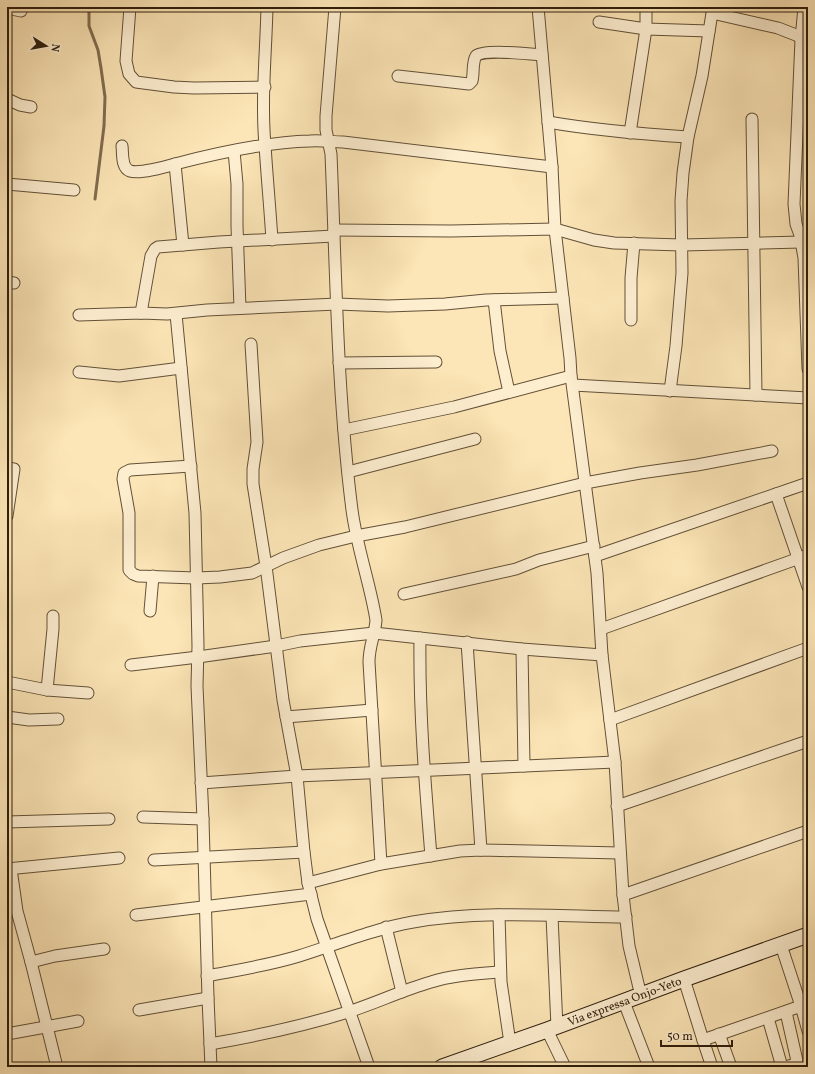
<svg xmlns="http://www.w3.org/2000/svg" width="815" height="1074" font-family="Vollkorn,serif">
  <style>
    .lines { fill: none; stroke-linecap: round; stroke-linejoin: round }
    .stream { stroke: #806d50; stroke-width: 3 }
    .minor-casing { stroke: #625037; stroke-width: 13 }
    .secondary-casing { stroke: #2e1e0d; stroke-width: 17 }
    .minor { stroke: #fdeed0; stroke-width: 11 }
    .secondary { stroke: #fdeed0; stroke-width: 15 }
    .labels { text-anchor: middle; stroke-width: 3.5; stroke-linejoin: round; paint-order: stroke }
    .street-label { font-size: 12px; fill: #2e1e0d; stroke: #fdeed0 }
  </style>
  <rect width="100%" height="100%" fill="#fce5b6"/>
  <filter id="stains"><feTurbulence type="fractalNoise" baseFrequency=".005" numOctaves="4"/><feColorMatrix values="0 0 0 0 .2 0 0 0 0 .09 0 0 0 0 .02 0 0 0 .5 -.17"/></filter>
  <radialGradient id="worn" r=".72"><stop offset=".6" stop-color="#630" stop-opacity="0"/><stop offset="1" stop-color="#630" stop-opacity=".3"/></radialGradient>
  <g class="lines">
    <path class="stream" d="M89,7v19l9,24 3,18 4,29 -1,29 -9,73"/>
    <g class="minor-casing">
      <g id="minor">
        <path d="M130,7l-4,54 3,13 7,8 38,5 20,1 71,-1"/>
        <path d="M267,7c-1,45 -6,93 -2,138 2,32 5,63 7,95"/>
        <path d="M335,7l-9,109v14l5,24c5,119 6,238 21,356 5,38 18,73 24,110 -1,15 -7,26 -7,42l12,202"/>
        <path d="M538,7l14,160 3,62 15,129 1,18 26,197 5,82 13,107 8,133 6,51 12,50"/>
        <path d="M804,7l-3,32 -7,165 2,20 4,11 4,23 4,111"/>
        <path d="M7,8l14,3"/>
        <path d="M599,22l47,7 63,2"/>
        <path d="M398,76l71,8 3,-3c2,-7 0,-19 4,-25 6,-7 55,-2 66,-1"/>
        <path d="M7,99l13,6 11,2"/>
        <path d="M752,119l4,276"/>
        <path d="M548,122c46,8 93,12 140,15"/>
        <path d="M630,133l16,-104v-22"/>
        <path d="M122,146c1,7 -1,22 8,25 9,3 35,-4 45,-7 42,-11 91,-22 135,-23 11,-1 22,1 33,1l209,25"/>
        <path d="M234,151l3,33v42l3,82"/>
        <path d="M175,164l8,81"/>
        <path d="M7,184l67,6"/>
        <path d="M334,230l117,1 104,-2 39,11 20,3 68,2 119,-3"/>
        <path d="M7,282l7,1"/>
        <path d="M494,300l6,51 9,41"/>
        <path d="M141,313l10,-57 4,-7 3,-2 61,-5 115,-6"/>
        <path d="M176,314l19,199 3,133 -1,40 6,133 5,179 3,69"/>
        <path d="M79,315l62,-2 26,1 40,-4 130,-6 51,2 57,-2 41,-4 77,-2"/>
        <path d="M631,320v-42l3,-35"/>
        <path d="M251,344l6,98 -4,27v15l13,82 17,134 14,76 7,76 4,31 9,36 52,148"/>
        <path d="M339,363l97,-1"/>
        <path d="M79,372l40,4 62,-8"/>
        <path d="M573,385l235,13"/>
        <path d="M670,391l6,-45 6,-73 -1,-72 2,-28 5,-36 14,-61 10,-63 66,15 18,7 12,7"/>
        <path d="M344,430l110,-23 117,-31"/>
        <path d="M191,466l-61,4 -6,3 -1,6 6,34v57l4,4 5,2 58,2 24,-1 32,-4 31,-15 36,-13 37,-9 49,-9 180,-44 55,-10 57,-8 75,-14"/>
        <path d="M7,468l7,1 -7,47"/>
        <path d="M348,472l127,-33"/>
        <path d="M776,494l32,93"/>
        <path d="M595,556l213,-73"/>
        <path d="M404,594l112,-25 23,-9 55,-14"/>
        <path d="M150,611l3,-35"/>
        <path d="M601,629l207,-74"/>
        <path d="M420,638c-1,73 5,145 11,218"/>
        <path d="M467,642l14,208"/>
        <path d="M522,649l2,117"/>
        <path d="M131,665l67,-8 78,-11 24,-5 74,-8 148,16 80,6"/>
        <path d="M7,682l40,8 41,3"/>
        <path d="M47,690l6,-61v-13"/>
        <path d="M7,717l22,3 29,-1"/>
        <path d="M286,717l86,-7"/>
        <path d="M610,720l198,-72"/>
        <path d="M201,783l96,-7 318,-14"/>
        <path d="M617,806l191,-65"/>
        <path d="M143,817l60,2"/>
        <path d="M7,822l102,-3"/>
        <path d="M154,860l150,-8"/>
        <path d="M7,869l112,-11"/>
        <path d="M11,869l6,42 14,51"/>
        <path d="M308,883l73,-19 79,-13 21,-1 139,3"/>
        <path d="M623,895l185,-64"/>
        <path d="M136,915l175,-21"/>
        <path d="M499,915l2,67 9,61"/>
        <path d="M552,916l5,111"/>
        <path d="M386,927l16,65"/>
        <path d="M781,945l20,61 7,-1"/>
        <path d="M207,976c31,-6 63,-11 92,-20 38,-12 75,-27 114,-34 70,-12 142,-6 213,-5"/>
        <path d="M684,979l19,61 9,27"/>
        <path d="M624,1002l25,65"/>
        <path d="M139,1010l69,-12"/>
        <path d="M768,1018l14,49"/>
        <path d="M547,1030l18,37"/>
        <path d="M7,1034l71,-13"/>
        <path d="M719,1034l12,33"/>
        <path d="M703,1040l98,-34 7,25"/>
        <path d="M210,1044c46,-8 93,-18 138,-32 28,-9 55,-22 83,-30 22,-7 46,-8 69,-10"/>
        <path d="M57,1067l-26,-105 24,-6 49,-7"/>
        <path d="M785,1067l11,-3 1,-3 -11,-49"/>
      </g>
    </g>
    <g class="secondary-casing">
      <g id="secondary">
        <path id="s1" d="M442,1067l105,-37 137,-51 124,-44"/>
      </g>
    </g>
    <use href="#minor" class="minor"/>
    <use href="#secondary" class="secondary"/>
  </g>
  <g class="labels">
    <g class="street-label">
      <text dy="4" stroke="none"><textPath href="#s1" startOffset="194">Via expressa Onjo-Yeto</textPath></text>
    </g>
  </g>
  <rect width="815" height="1074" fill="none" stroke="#fce5b6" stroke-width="24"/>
  <rect x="8" y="8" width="799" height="1058" fill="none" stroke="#2e1e0d" stroke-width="2"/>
  <rect x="12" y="12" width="791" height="1050" fill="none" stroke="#2e1e0d"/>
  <g transform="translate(46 46) rotate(101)" stroke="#fdeed0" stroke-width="3" paint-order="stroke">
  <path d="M0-3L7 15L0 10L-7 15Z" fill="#2e1e0d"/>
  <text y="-6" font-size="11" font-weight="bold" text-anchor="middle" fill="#2e1e0d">N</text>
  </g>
  <path d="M661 1040v6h71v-6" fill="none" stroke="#2e1e0d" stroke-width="2"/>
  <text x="667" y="1040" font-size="12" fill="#2e1e0d" stroke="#fdeed0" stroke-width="3" paint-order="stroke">50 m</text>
  <rect width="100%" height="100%" filter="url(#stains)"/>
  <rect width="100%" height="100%" fill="url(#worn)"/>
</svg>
